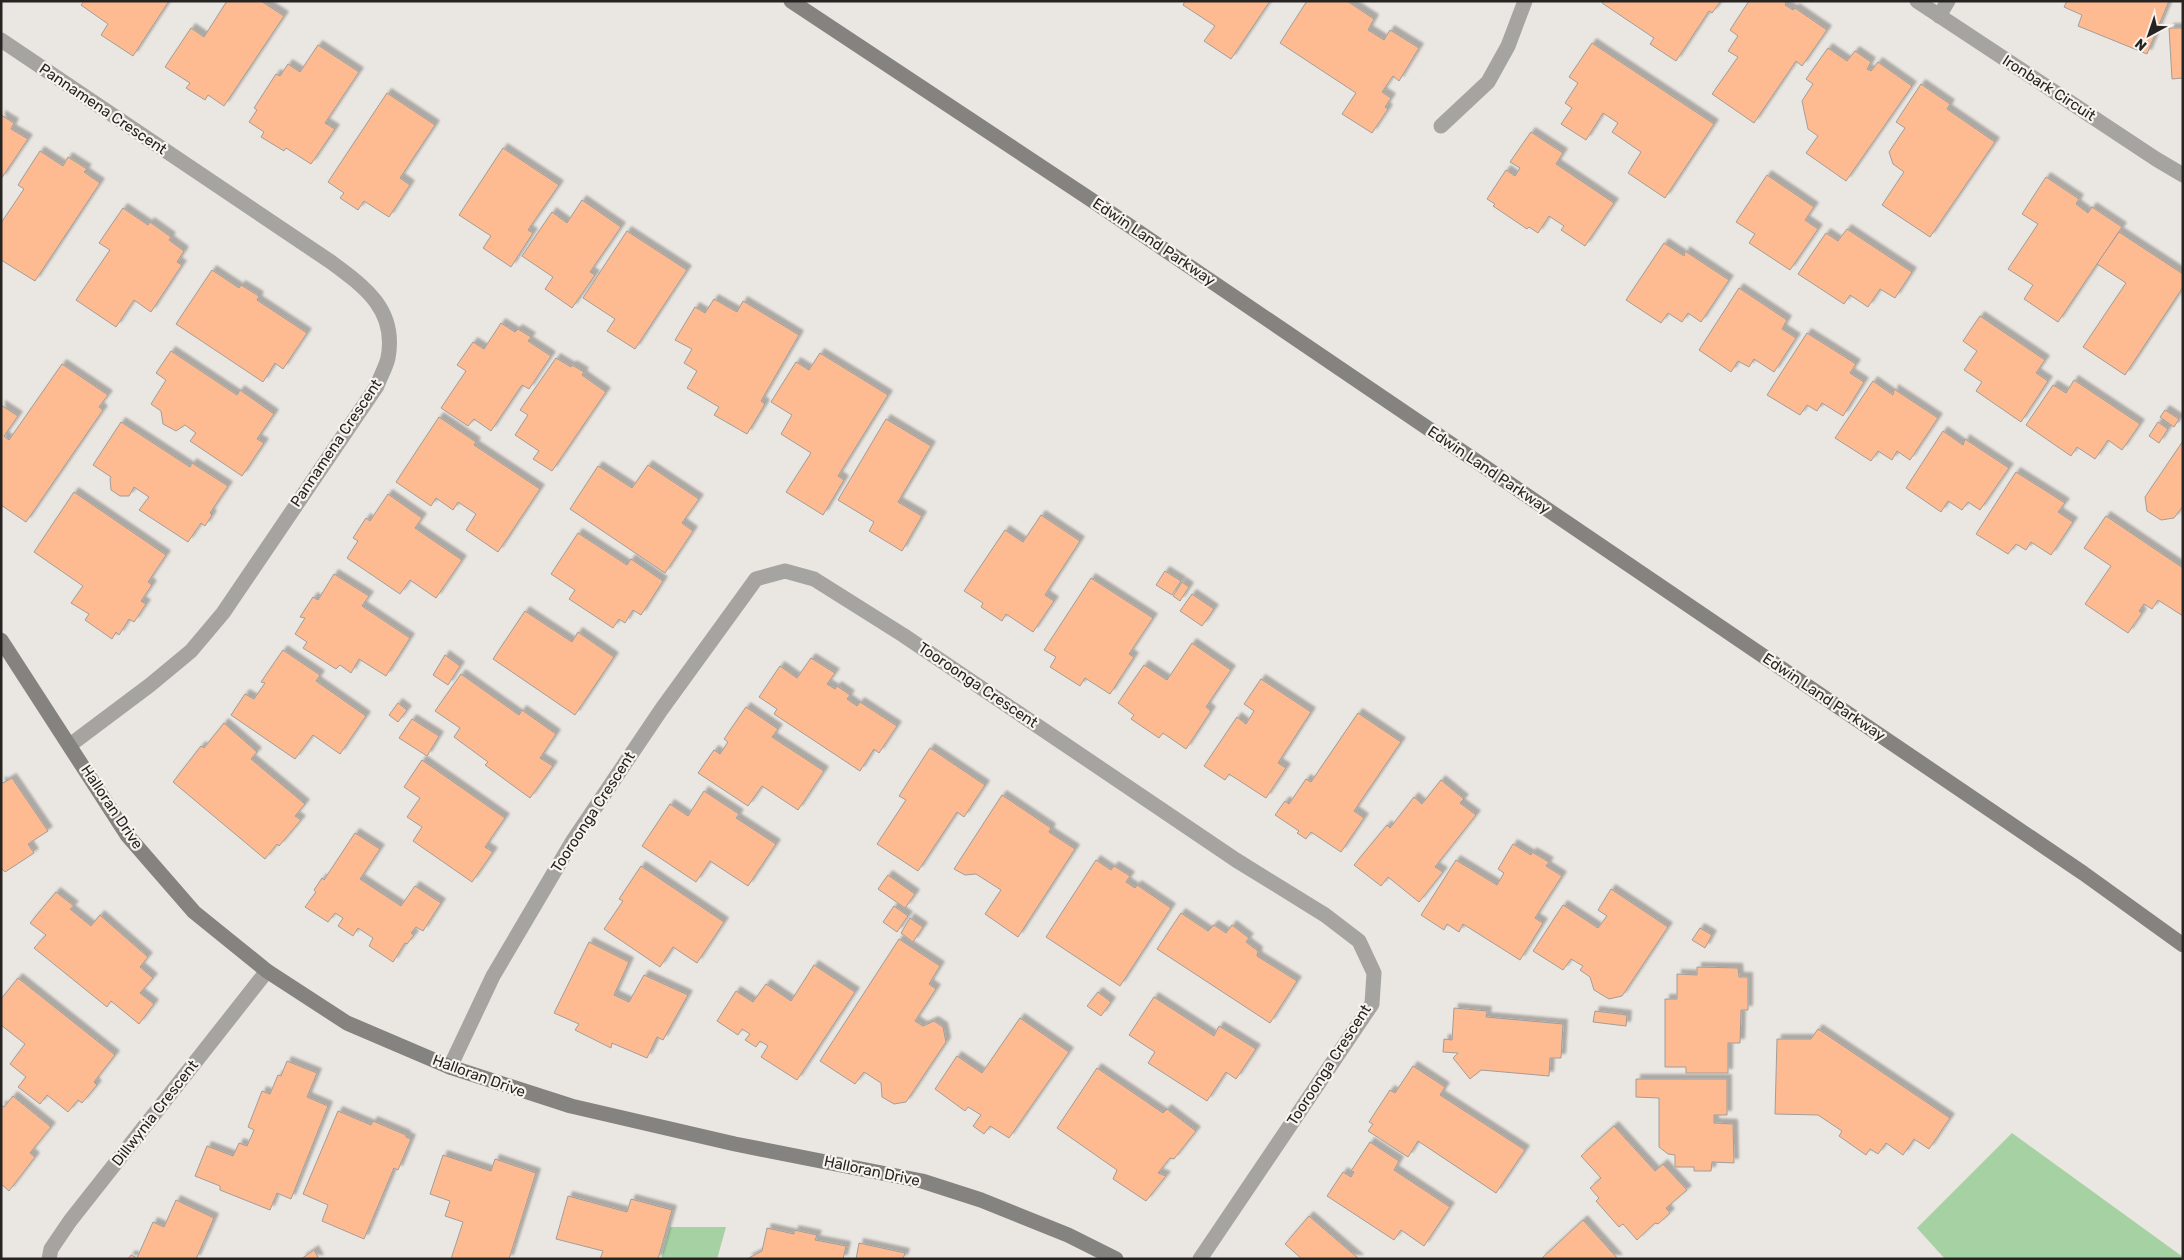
<svg xmlns="http://www.w3.org/2000/svg" width="2184" height="1260" font-family="Rubik,sans-serif">
  <style>
    .green { fill: #a6d2a3 }
    .building { fill: #febb91; stroke: #a39d99; filter: url(#shadow) }
    .lines { fill: none; stroke-linecap: round; stroke-linejoin: round }
    .lane { stroke: #a5a4a1; stroke-width: 15 }
    .street { stroke: #a5a4a1; stroke-width: 15 }
    .secondary { stroke: #85837f; stroke-width: 15 }
    .labels { text-anchor: middle; stroke-width: 4.5; stroke-linejoin: round; paint-order: stroke }
    .street-label { font-size: 15px; fill: #262422; stroke: #f8f3ee }
  </style>
  <defs>
    <filter id="shadow"><feDropShadow dx="4.5" dy="-4.5" stdDeviation="1" flood-color="#0004"/></filter>
  </defs>
  <rect width="100%" height="100%" fill="#eae6e1"/>
  <g class="green">
    <path d="M2012,1133l171,124v2h-238l-28,-31z"/>
    <path d="M670,1227h56l-9,32h-56z"/>
  </g>
  <g class="building">
    <path d="M84,1h85l-36,55 -32,-21 7,-11 -27,-19z"/>
    <path d="M227,1h34l23,15 -60,90 -16,-11 -3,5 -19,-12 4,-5 -25,-16 26,-39 13,9z"/>
    <path d="M1185,1h85l-39,58 -27,-18 11,-15 -32,-21z"/>
    <path d="M1307,1h40l27,18 -6,11 16,10 6,-10 29,18 -20,33 -6,-5 -11,16 9,6 -6,9 3,2 -16,24 -30,-19 14,-21 -76,-50z"/>
    <path d="M1603,1h118l-9,12 -3,-2 -33,50 -26,-17 4,-6 -52,-35z"/>
    <path d="M1749,1h35l2,2 -1,2 8,5 2,-2 32,22 -25,36 -6,-5 -42,62 -42,-29 26,-37 -10,-6 10,-15 -8,-6z"/>
    <path d="M2067,1h102l-22,53 -69,-28 4,-11 -18,-8z"/>
    <path d="M2169,28h14v50l-11,1z"/>
    <path d="M1592,43l122,81 -49,74 -37,-25 13,-21 -29,-20 6,-9 -15,-10 -17,27 -25,-16 11,-16 -7,-5 13,-20 -9,-6z"/>
    <path d="M318,45l41,27 -34,51 10,6 -24,35 -25,-16 -2,3 -23,-14 3,-5 -15,-10 8,-12 -3,-2 22,-34 4,2 8,-12 12,8z"/>
    <path d="M1828,48l19,13 8,-10 16,11 -4,7 4,2 7,-9 34,24 -66,95 -40,-28 12,-17 -10,-7 -6,-28 11,-17 -7,-5z"/>
    <path d="M1921,84l29,20 -3,5 48,33 -65,95 -48,-32 22,-33 -11,-8 -4,-12 16,-24 -9,-6z"/>
    <path d="M387,93l48,32 -35,53 10,7 -21,32 -25,-16 -6,9 -18,-12 4,-5 -16,-11z"/>
    <path d="M1,115l13,8 -3,6 17,10 -27,40z"/>
    <path d="M1531,132l32,21 -7,11 58,39 -29,43 -24,-16 3,-4 -15,-10 -11,17 -9,-6 -2,2 -34,-23 2,-2 -8,-5 19,-29 9,6 5,-8 -10,-6z"/>
    <path d="M503,148l56,37 -31,45 5,3 -22,34 -28,-19 8,-12 -32,-21z"/>
    <path d="M40,151l23,15 5,-9 19,12 -3,3 16,11 -65,98 -34,-21v-37l23,-34 -6,-4z"/>
    <path d="M1767,175l47,32 -9,13 13,9 -28,41 -41,-27 6,-9 -19,-12z"/>
    <path d="M2046,177l33,22 -3,5 12,9 4,-6 30,20 -64,95 -34,-23 9,-14 -25,-16 30,-45 -16,-10z"/>
    <path d="M582,200l39,27 -31,45 5,3 -23,33 -27,-19 8,-12 -31,-21 30,-44 15,11z"/>
    <path d="M123,208l25,17 2,-3 21,15 -2,3 15,11 -7,11 5,3 -31,47 -17,-12 -18,27 -40,-27 34,-50 -11,-7z"/>
    <path d="M1847,229l65,43 -17,26 -15,-9 -12,18 -18,-12 -6,9 -46,-30 28,-41 12,8z"/>
    <path d="M627,231l60,39 -52,79 -28,-18 8,-12 -32,-21z"/>
    <path d="M2119,232l64,42v13l-58,88 -42,-28 43,-64 -29,-19z"/>
    <path d="M1664,243l20,13 1,-5 44,29 -28,42 -13,-9 -6,9 -14,-9 -7,10 -35,-23z"/>
    <path d="M212,270l27,18 2,-3 18,11 -2,4 50,33 -24,36 -8,-6 -12,19 -87,-58z"/>
    <path d="M1739,288l48,32 -5,9 14,9 -22,34 -20,-13 -5,8 -11,-6 -7,11 -32,-22z"/>
    <path d="M714,299l23,13 6,-11 56,34 -38,66 4,3 -18,30 -33,-19 5,-8 -32,-19 10,-17 -13,-8 8,-14 -17,-9 20,-33 10,6z"/>
    <path d="M1980,316l65,44 -9,13 12,8 -27,41 -45,-31 6,-9 -18,-12 13,-19 -14,-10z"/>
    <path d="M501,323l14,9 3,-3 13,8 -3,4 23,15 -22,33 -7,-4 -31,46 -17,-12 -6,7 -27,-18 25,-37 -9,-6 16,-23 11,7z"/>
    <path d="M1807,333l49,31 -6,9 14,9 -21,34 -21,-13 -5,8 -10,-6 -7,10 -33,-20z"/>
    <path d="M171,351l66,44 3,-5 34,24 -17,25 7,4 -22,33 -52,-35 6,-8 -11,-8 -9,6 -13,-7 -2,-13 -10,-7 15,-24 -10,-7z"/>
    <path d="M820,353l68,42 -50,81 6,4 -21,35 -37,-23 25,-39 -30,-19 11,-19 -21,-13 25,-40 13,8z"/>
    <path d="M556,358l15,9 1,-2 12,7 -2,3 24,17 -54,79 -19,-12 6,-8 -24,-16 13,-20 -8,-5z"/>
    <path d="M62,364l46,31 -9,12 4,3 -77,112 -25,-17v-100l17,11 -14,20 5,4z"/>
    <path d="M2074,380l66,44 -18,26 -14,-10 -13,19 -18,-12 -6,9 -45,-31 27,-40 13,8z"/>
    <path d="M1873,381l20,14 1,-6 44,29 -28,42 -13,-9 -5,9 -14,-9 -7,10 -36,-23z"/>
    <path d="M2165,410l14,9 -5,8 -14,-10z"/>
    <path d="M439,417l37,25 -2,3 66,44 -42,63 -32,-22 10,-16 -18,-12 -5,8 -17,-12 -5,8 -35,-24z"/>
    <path d="M886,419l45,27 -33,56 24,14 -20,35 -33,-20 5,-9 -36,-22z"/>
    <path d="M121,422l69,45 2,-4 36,23 -18,27 2,2 -7,11 -4,-3 -13,19 -49,-32 10,-13 -15,-10 -5,9h-9l-9,-6 -1,-11 1,-2 -18,-12z"/>
    <path d="M2158,422l10,7 -9,14 -10,-7z"/>
    <path d="M1943,431l20,14 2,-6 44,29 -29,42 -12,-8 -6,8 -14,-9 -7,11 -35,-24z"/>
    <path d="M2183,441v65l-9,12 -13,2 -14,-9 -2,-14z"/>
    <path d="M648,465l51,34 -17,24 11,8 -28,42 -95,-64 28,-43 34,22z"/>
    <path d="M2016,472l49,31 -7,9 15,10 -22,33 -20,-13 -5,8 -10,-6 -8,10 -32,-20z"/>
    <path d="M74,492l92,63 -18,27 4,3 -11,16 5,3 -12,18 -5,-3 -10,16 -3,-3 -4,7 -27,-19 4,-6 -18,-11 12,-17 -49,-34z"/>
    <path d="M388,494l34,24 -7,10 47,32 -26,38 -26,-18 -10,14 -53,-36 11,-17 -5,-3 13,-20 4,3z"/>
    <path d="M1041,515l39,26 -35,54 9,6 -21,31 -27,-18 -4,7 -21,-14 2,-4 -19,-12 41,-61 18,12z"/>
    <path d="M2106,516l77,52v48l-25,-16 -6,9 -8,-5 -5,7 3,2 -14,20 -43,-29 26,-38 -27,-18z"/>
    <path d="M578,533l49,32 4,-6 32,22 -22,34 -8,-5 -8,13 -6,-4 -6,9 -44,-29 6,-9 -24,-16z"/>
    <path d="M1165,571l16,10 -9,14 -16,-10z"/>
    <path d="M334,574l35,22 -7,10 48,32 -24,38 -27,-17 -8,14 -11,-8 -4,4 -33,-21 4,-6 -12,-8 10,-16 -5,-1 13,-20 5,3z"/>
    <path d="M1091,578l62,40 -24,36 5,3 -24,37 -25,-16 -5,8 -30,-19 6,-10 -12,-7z"/>
    <path d="M1182,582l7,5 -9,14 -7,-5z"/>
    <path d="M1192,594l22,15 -12,17 -22,-15z"/>
    <path d="M525,611l47,31 6,-10 36,25 -39,58 -82,-56z"/>
    <path d="M1192,643l39,27 -25,37 5,4 -25,38 -23,-16 -4,5 -28,-19 3,-4 -16,-12 26,-38 23,15z"/>
    <path d="M283,650l37,25 -4,6 50,35 -26,38 -27,-19 -18,24 -64,-44 14,-21 9,5 11,-16 -4,-1z"/>
    <path d="M445,655l15,11 -12,19 -15,-10z"/>
    <path d="M811,658l24,15 -8,11 8,5 2,-3 13,9 -3,4 10,7 3,-4 37,24 -18,27 -5,-4 -14,22 -86,-57 3,-5 -18,-12 21,-31 17,12z"/>
    <path d="M461,674l58,41 3,-5 34,24 -16,24 13,8 -23,32 -45,-33 3,-3 -34,-25 6,-9 -25,-17z"/>
    <path d="M1261,679l50,33 -33,51 8,5 -20,30 -37,-24 -4,6 -21,-14 33,-49 9,7 8,-13 -10,-7z"/>
    <path d="M398,703l9,7 -9,12 -9,-7z"/>
    <path d="M746,707l32,22 -6,8 52,34 -26,39 -36,-24 -14,20 -50,-33 16,-23 6,4 8,-12 -4,-3z"/>
    <path d="M1358,713l43,29 -47,69 10,7 -23,34 -30,-20 -5,7 -9,-6 2,-2 -24,-16 10,-14 4,3 17,-25 5,3z"/>
    <path d="M412,719l27,17 -12,20 -28,-18z"/>
    <path d="M224,723l33,29 -6,7 54,45 -10,12 6,4 -22,26 -2,-2 -12,15 -92,-77 28,-36 3,2z"/>
    <path d="M930,748l55,37 -21,32 -7,-5 -39,59 -41,-27 29,-44 -7,-4z"/>
    <path d="M422,760l83,58 -20,29 8,5 -21,30 -59,-41 9,-14 -15,-10 13,-19 -16,-11z"/>
    <path d="M12,778l36,53 -20,13 6,9 -29,19 -4,-4v-87l2,2z"/>
    <path d="M1441,780l23,19 -4,4 16,12 -41,52 8,5 -24,30 -31,-25 -7,9 -27,-21 33,-40 3,3 24,-31 8,7z"/>
    <path d="M704,791l35,23 -3,4 40,26 -28,42 -38,-25 -14,21 -54,-36 28,-42 18,12z"/>
    <path d="M1002,795l49,33 -2,4 26,17 -57,88 -33,-23 16,-24 -25,-16 -11,1 -11,-6z"/>
    <path d="M355,833l25,16 -20,30 41,27 14,-20 26,17 -18,28 -7,-4 -5,6 3,2 -7,9 -2,-1 -12,19 -24,-16 4,-8 -15,-10 -5,8 -15,-10 5,-8 -8,-5 -7,9 -23,-15 11,-15 -2,-2 8,-12 2,2z"/>
    <path d="M1513,844l18,11 1,-3 17,10 -3,4 16,10 -27,42 8,5 -23,37 -57,-36 -4,8 -12,-8 -3,6 -23,-15 35,-55 41,25 7,-12 -6,-4z"/>
    <path d="M1096,860l15,10 3,-4 16,10 -4,6 9,6 2,-3 34,23 -51,78 -74,-49z"/>
    <path d="M641,866l83,56 -27,41 -24,-16 -13,20 -56,-38 19,-28 -4,-2z"/>
    <path d="M888,875l27,19 -10,14 -27,-19z"/>
    <path d="M1611,889l57,38 -46,69 -13,3 -15,-9 -4,-13 -10,-7 3,-4 -12,-7 -8,11 -30,-19 30,-46 35,23 9,-12 -9,-6z"/>
    <path d="M56,892l18,14 -4,3 21,17 9,-11 48,42 -8,10 13,11 -13,15 14,11 -15,20 -28,-23 -4,6 -73,-59 12,-13 -16,-12z"/>
    <path d="M894,906l14,10 -11,16 -14,-10z"/>
    <path d="M1181,913l27,18 6,-6 12,8 6,-8 17,13 -3,4 12,9 -1,5 40,25 -27,42 -113,-74z"/>
    <path d="M910,918l13,9 -10,15 -12,-9z"/>
    <path d="M1700,928l12,7 -7,13 -13,-8z"/>
    <path d="M899,939l41,27 -11,18 7,5 -21,32 8,5 11,-5 9,6 3,15 -40,60 -12,2 -12,-7 -1,-14 -17,-11 -9,12 -35,-23z"/>
    <path d="M589,942l40,20 -15,33 15,7 15,-27 44,20 -25,45 -6,-3 -10,21 -35,-15 -1,5 -36,-18 4,-6 -25,-11z"/>
    <path d="M814,965l41,27 -58,88 -36,-23 7,-11 -8,-5 -4,6 -11,-7 5,-6 -8,-5 -4,6 -21,-14 19,-30 17,11 13,-18 25,17z"/>
    <path d="M1697,967l41,1 1,9h9v33h-7l-1,33h-12v30h-42v-6h-21v-68h12v-25l20,1z"/>
    <path d="M18,978l97,77 -21,27 3,3 -15,18 -4,-3 -10,12 -21,-17 -7,9 -22,-17 8,-10 -16,-13 15,-20 -24,-19v-26z"/>
    <path d="M1098,992l13,10 -10,14 -14,-10z"/>
    <path d="M1154,997l60,39 5,-10 37,23 -20,30 -10,-7 -19,29 -59,-38 7,-11 -26,-17z"/>
    <path d="M1454,1008l33,3 -1,6 77,7 -2,34h-11l-1,18 -68,-6 -11,9 -17,-21 5,-5 -15,-1 1,-13 8,1z"/>
    <path d="M1595,1011l32,4 -1,11 -33,-4z"/>
    <path d="M1020,1018l49,34 -60,86 -19,-12 -6,8 -11,-8 8,-11 -13,-8 -3,4 -30,-22 22,-33 25,17z"/>
    <path d="M1818,1029l132,89 -21,31 -15,-10 -11,16 -17,-12 -8,11 -8,-5 -4,6 -27,-19 3,-5 -24,-16 -43,-1 2,-75h34z"/>
    <path d="M287,1061l30,12 -10,24 21,9 -37,93 -14,-6 -7,17 -50,-20v-4l-25,-10 12,-30 26,10 6,-13 8,3 7,-16 -6,-3 14,-36 8,3 8,-19 3,1z"/>
    <path d="M1413,1066l32,21 -5,8 85,55 -29,43 -78,-52 -10,16 -40,-26 5,-7 -4,-2 21,-32 5,3z"/>
    <path d="M1097,1068l66,45 4,-4 29,22 -22,28 -4,-1 -12,15 8,3 -20,25 -33,-22 4,-9 -60,-42z"/>
    <path d="M1636,1079h91v36h-13v8l19,1 1,39 -22,-1 -1,9h-17v-4h-19v-12l-7,-1 -9,-7v-49l-23,-1z"/>
    <path d="M13,1096l38,31 -21,26 5,4 -26,34 -8,-7v-79l3,2z"/>
    <path d="M338,1111l33,14 2,-4 33,14v2l5,2 -13,31 -4,-2 -30,71 -42,-18 6,-16 -25,-11z"/>
    <path d="M1614,1126l41,45 8,-7 24,26 -21,18 4,5 -12,11 -3,-1 -18,17 -14,-16 -4,3 -23,-26 3,-3 -9,-10 11,-10 -20,-22z"/>
    <path d="M1370,1142l29,19 -5,9 56,37 -26,39 -23,-16 -7,10 -67,-44 16,-24 8,5 3,-5 -3,-1z"/>
    <path d="M443,1155l48,16 4,-12 41,14 -27,86h-58l12,-37 -18,-6 5,-15 -20,-7z"/>
    <path d="M568,1196l59,16 4,-13 41,11 -14,49h-58l3,-8 -47,-12z"/>
    <path d="M176,1200l38,18 -18,41h-68l3,-4 6,3 16,-36 11,5z"/>
    <path d="M1309,1216l50,43h-57l-17,-15z"/>
    <path d="M1583,1220l35,39h-77z"/>
    <path d="M767,1228l27,6v-4l23,5 -2,5 31,6 -3,13h-96l15,-8z"/>
    <path d="M859,1243l46,10 -2,6h-47z"/>
    <path d="M314,1250l5,9h-18z"/>
  </g>
  <g class="lines">
    <path class="lane" d="M1441,126l47,-44 20,-36 17,-45"/>
    <g class="street">
      <path d="M1917,1l239,158 27,16"/>
      <path d="M1939,16l9,-15"/>
      <path d="M1,40l330,222c34,25 66,48 57,96 -2,9 -8,19 -11,28l-154,227 -32,38 -41,34 -80,60"/>
      <path d="M450,1067l43,-91 79,-134 89,-132 95,-131 29,-8 29,8 89,56 333,225 89,55 34,26 15,32 -2,31 -172,255"/>
      <path d="M49,1259l2,-10 19,-28 197,-250"/>
    </g>
    <g class="secondary">
      <path d="M791,1l299,198 993,674 100,72"/>
      <path d="M1,640l126,195 67,77 73,59 80,52 103,44 121,39 164,38 187,37 59,19 87,35 48,24"/>
    </g>
  </g>
  <g class="labels">
    <g class="street-label">
      <text transform="translate(2049 88) rotate(33)" y="5">Ironbark Circuit</text>
      <text transform="translate(103 109) rotate(34)" y="5">Pannamena Crescent</text>
      <text transform="translate(1154 242) rotate(34)" y="5">Edwin Land Parkway</text>
      <text transform="translate(336 443) rotate(-56)" y="5">Pannamena Crescent</text>
      <text transform="translate(1489 470) rotate(34)" y="5">Edwin Land Parkway</text>
      <text transform="translate(978 685) rotate(34)" y="5">Tooroonga Crescent</text>
      <text transform="translate(1824 697) rotate(34)" y="5">Edwin Land Parkway</text>
      <text transform="translate(112 807) rotate(56)" y="5">Halloran Drive</text>
      <text transform="translate(593 812) rotate(-57)" y="5">Tooroonga Crescent</text>
      <text transform="translate(1329 1065) rotate(-57)" y="5">Tooroonga Crescent</text>
      <text transform="translate(479 1076) rotate(20)" y="5">Halloran Drive</text>
      <text transform="translate(155 1113) rotate(-52)" y="5">Dillwynia Crescent</text>
      <text transform="translate(872 1171) rotate(12)" y="5">Halloran Drive</text>
    </g>
  </g>
  <rect width="2184" height="1260" fill="none" stroke="#262422" stroke-width="5"/>
  <g transform="translate(2149 35) rotate(220)" stroke="#f8f3ee" stroke-width="4" paint-order="stroke">
  <path d="M0-4L9 19L0 12L-9 19Z" fill="#262422"/>
  <text y="-8" font-size="14" font-weight="bold" text-anchor="middle" fill="#262422">N</text>
  </g>
</svg>
